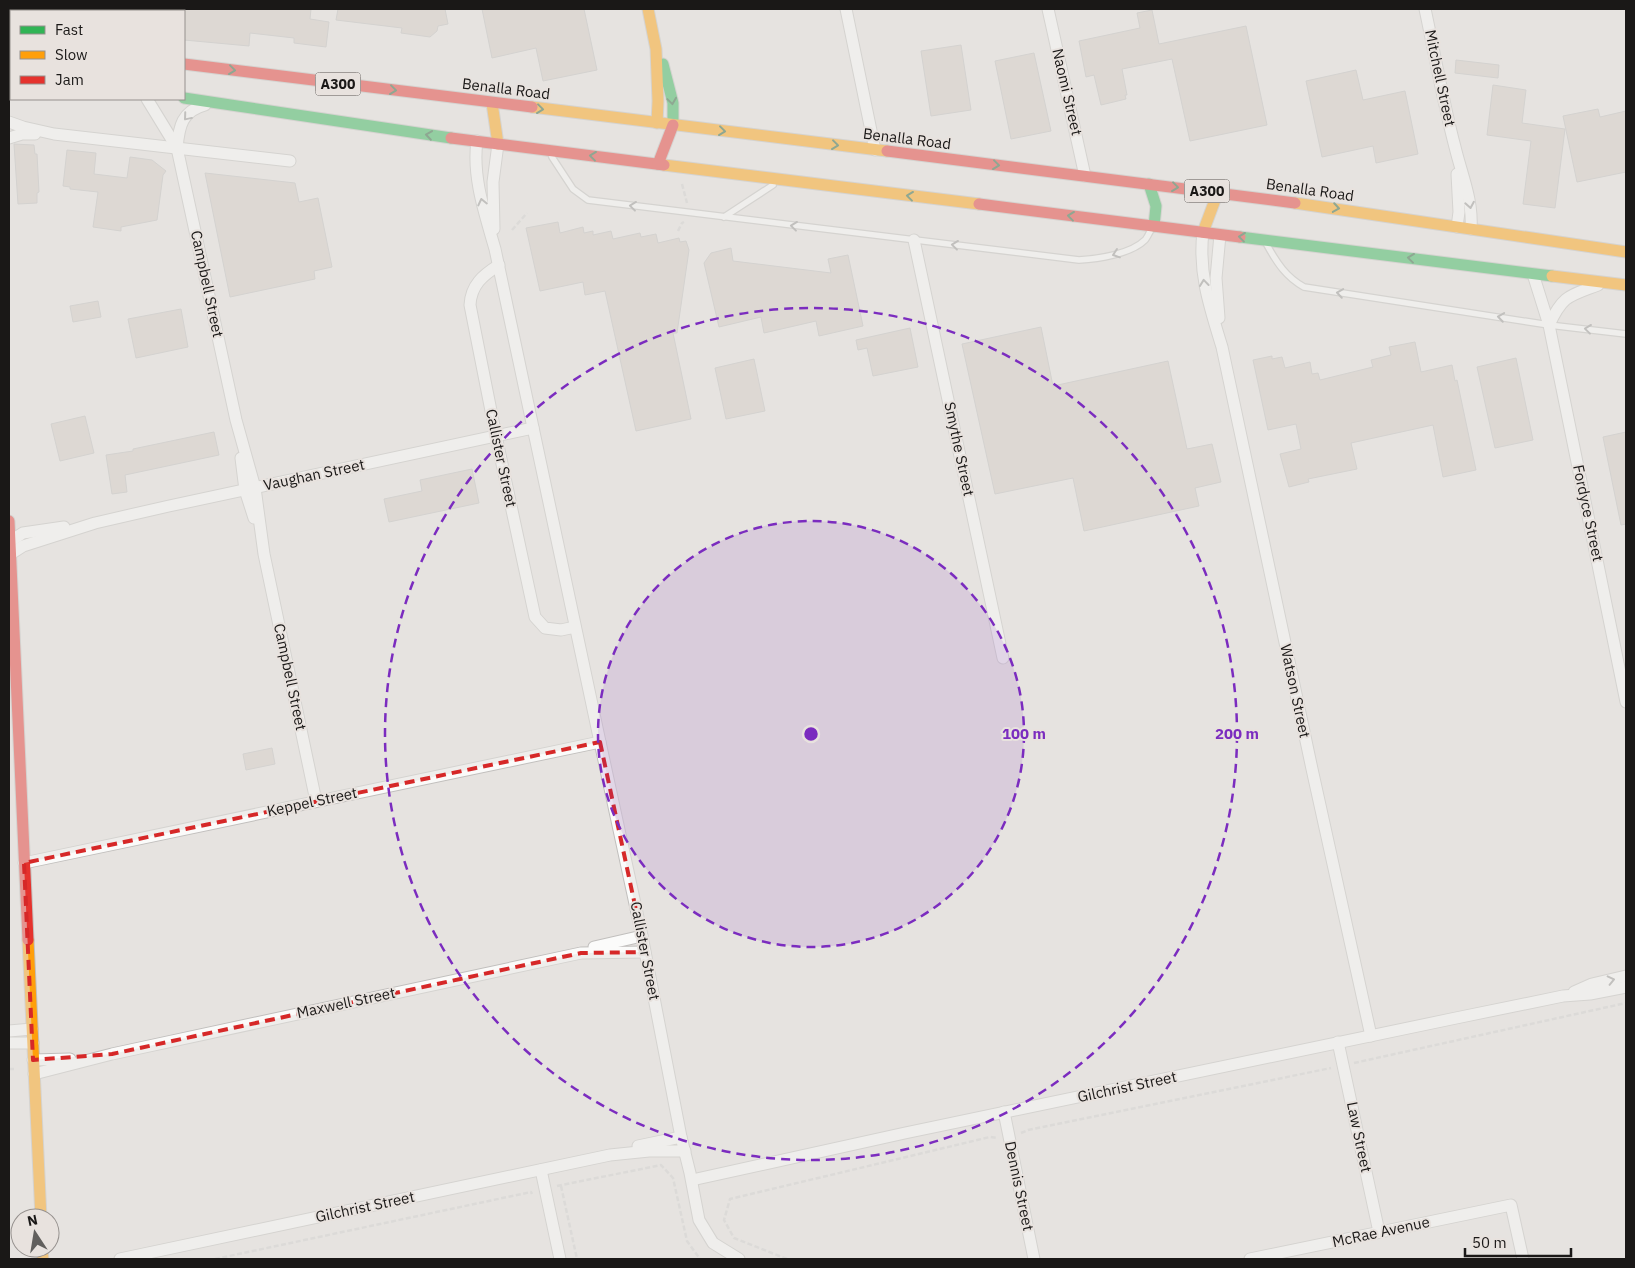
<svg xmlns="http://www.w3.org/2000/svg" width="1635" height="1268" font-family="'IBM Plex Sans',sans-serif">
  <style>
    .building { fill: #d3cac4; stroke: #bebcbb }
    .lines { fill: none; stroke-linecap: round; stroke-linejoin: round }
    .lane-casing { stroke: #c1bfbd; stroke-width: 8 }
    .street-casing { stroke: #c1bfbd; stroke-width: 13 }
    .fast-casing { stroke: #c1bfbd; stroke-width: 13 }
    .slow-casing { stroke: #c1bfbd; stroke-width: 13 }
    .jam-casing { stroke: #c1bfbd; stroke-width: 13 }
    .path { stroke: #d0cfce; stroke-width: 2.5; stroke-dasharray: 5 2.5; stroke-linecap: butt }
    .lane { stroke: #fbfbfa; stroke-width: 5.5 }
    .street { stroke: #fbfbfa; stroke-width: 11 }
    .fast { stroke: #30b455; stroke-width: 11 }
    .slow { stroke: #ff9f0a; stroke-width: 11 }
    .jam { stroke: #e5322d; stroke-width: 11 }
    .oneway { stroke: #245e33 }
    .oneway2 { stroke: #969594 }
    .marked { fill: none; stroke: #d62828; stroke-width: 4; stroke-dasharray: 10 6; stroke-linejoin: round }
    .ring { fill: none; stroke: #7b2cbf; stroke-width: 2.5; stroke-dasharray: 9 6 }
    .labels { text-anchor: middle; stroke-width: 4; stroke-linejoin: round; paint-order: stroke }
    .shield { fill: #e8e2de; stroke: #585553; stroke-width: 1 }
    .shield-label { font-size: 14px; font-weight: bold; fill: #1a1817 }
    .street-label { font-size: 15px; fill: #1a1817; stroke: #e8e2de }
    .centre { fill: #7b2cbf; stroke: #e8e2de; stroke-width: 2.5 }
    .ring-label { font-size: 15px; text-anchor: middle; font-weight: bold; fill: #7b2cbf; stroke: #e8e2de; stroke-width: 4; stroke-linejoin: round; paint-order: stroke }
  </style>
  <rect width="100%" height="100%" fill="#e6e3e0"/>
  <g class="building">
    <path d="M184,9h127l-1,10 19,3 -3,25 -32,-4v-5l-44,-5 -1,13 -65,-6z"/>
    <path d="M338,9h107l3,15 -10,2 -1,5 -7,6 -29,-4 1,-5 -66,-8z"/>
    <path d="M482,9h102l13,61 -54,11 -7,-33 -44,10z"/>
    <path d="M1152,10l7,34 87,-18 21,99 -77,16 -18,-82 -50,10 5,26h-2l1,4 -25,6 -7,-30 -8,2 -7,-36 61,-13 -3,-15z"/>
    <path d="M961,45l10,65 -40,6 -10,-65z"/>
    <path d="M1034,53l17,78 -40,8 -16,-78z"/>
    <path d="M1456,60l43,5 -1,13 -43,-5z"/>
    <path d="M1356,70l7,30 42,-9 13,63 -42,9 -3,-17 -51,11 -16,-76z"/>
    <path d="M1493,85l33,5 -4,33 43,6 -10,79 -32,-4 8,-63 -44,-6z"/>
    <path d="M1598,109l2,8 26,-6v61l-49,10 -14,-66z"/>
    <path d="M14,144l20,1 1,9h2l2,38 -2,1v10l-19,1z"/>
    <path d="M67,150l29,3 -2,21 33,4 3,-21 22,3 14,11 -3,4 -6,45 -36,7v4l-28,-4 5,-35 -28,-3v-2l-7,-1z"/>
    <path d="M205,173l90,10 4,19 19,-4 14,69 -18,4 1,8 -85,18z"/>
    <path d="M558,222l2,11 23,-6 1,6 9,-2v4l18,-4 2,8 27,-6 1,4 15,-3 2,9 21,-5 1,4 6,-1 3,9 -12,83h-4l18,86 -55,12 -31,-140 -20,4 -2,-13 -43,9 -14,-63z"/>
    <path d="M731,248l2,13 98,12 -3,-14 20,-4 15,71 -44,10 -3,-15 -52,12 -3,-16 -42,10 -15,-64 7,-10z"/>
    <path d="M98,301l3,16 -28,5 -3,-16z"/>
    <path d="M181,309l7,38 -52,11 -8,-39z"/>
    <path d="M1041,327l12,59 115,-25 19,88 25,-5 9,38 -26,6 4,18 -115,25 -11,-53 -78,16 -33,-150z"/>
    <path d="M910,328l8,39 -45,9 -6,-28 -9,2 -2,-10z"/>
    <path d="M1415,342l6,30 31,-7 3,16 2,-1 19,90 -33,7 -10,-52 -82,18 6,26 -49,10 1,3 -20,5 -9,-33 21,-5 -5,-25 -28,6 -15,-70 19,-4v3l10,-2 3,11 25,-6 2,12 6,-1 2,7 53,-13 -2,-7 20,-5 -2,-8z"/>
    <path d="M1516,358l17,82 -38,8 -18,-81z"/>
    <path d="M754,359l11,52 -39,8 -11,-51z"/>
    <path d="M85,416l9,37 -34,8 -9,-37z"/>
    <path d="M214,432l5,23 -94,20 2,17 -15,2 -6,-39 27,-4v-2z"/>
    <path d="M1626,432v92l-5,1 -18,-88z"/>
    <path d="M472,469l7,34 -90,19 -5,-23 38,-8 -2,-11z"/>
    <path d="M272,748l3,16 -29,6 -3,-16z"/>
  </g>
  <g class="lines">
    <g class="lane-casing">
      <g id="lane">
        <path d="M552,157l21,32 15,11 491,60c19,-1 52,-6 66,-20 2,-2 4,-7 6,-10"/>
        <path d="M724,217l49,-32"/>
        <path d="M1267,245c10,18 19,32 37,42l245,38 77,9"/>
      </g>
    </g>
    <g class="street-casing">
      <g id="street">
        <path d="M846,9l29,141"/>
        <path d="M1048,9l37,167"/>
        <path d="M1425,9c10,46 18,93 30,138 7,29 18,53 16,82"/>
        <path d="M147,99l30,49"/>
        <path d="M205,105c-23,6 -26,21 -28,43l59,272 19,68 9,66 52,247"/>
        <path d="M9,122l14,5 31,7 236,27"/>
        <path d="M9,138l13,-4h13"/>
        <path d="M477,141c-5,36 8,73 18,108l105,493 42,194 39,201 9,36 9,47 14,23 26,16"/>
        <path d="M1457,227l2,-15 -2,-38"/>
        <path d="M494,229l-1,-47 5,-38"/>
        <path d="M1203,232c-5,41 7,76 19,115l90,422 59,267"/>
        <path d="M914,240l89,418"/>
        <path d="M499,265c-16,10 -28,20 -29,40l26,131 39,181 10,11 16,2 14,-3"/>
        <path d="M1533,274l16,51 77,377"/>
        <path d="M1219,318l-3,-40 4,-43"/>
        <path d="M1549,325c14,-30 20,-29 49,-40"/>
        <path d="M241,458l4,32 9,28"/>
        <path d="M9,542l14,-9 41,-6"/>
        <path d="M9,555l14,-9 72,-23 74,-17 364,-78"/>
        <path d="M24,863l576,-121"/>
        <path d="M594,947l48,-11"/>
        <path d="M1574,992l18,-8 34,-8"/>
        <path d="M9,1031l23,-2"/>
        <path d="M1338,1042l41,190"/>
        <path d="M9,1043h24"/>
        <path d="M33,1060l37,-1"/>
        <path d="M34,1074l78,-20 469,-101 64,-1"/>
        <path d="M1004,1112l30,147"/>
        <path d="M638,1146l43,-9"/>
        <path d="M541,1170l19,89"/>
        <path d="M692,1180l213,-47 551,-115 107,-22 27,-2 36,-7"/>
        <path d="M120,1259l490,-104 39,-4h36"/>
        <path d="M1250,1259l261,-54 12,54"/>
      </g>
    </g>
    <g class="fast-casing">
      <g id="fast">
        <path d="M9,43h2"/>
        <path d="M663,64l10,39v22"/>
        <path d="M184,98l267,40"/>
        <path d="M1149,184l7,22 -2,20"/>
        <path d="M1240,237l312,39"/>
      </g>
    </g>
    <g class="slow-casing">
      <g id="slow">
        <path d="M648,9l8,40 2,52 -1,22"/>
        <path d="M492,103l6,41"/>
        <path d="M532,107l355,44"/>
        <path d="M664,165l315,39"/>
        <path d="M1295,203l331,49"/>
        <path d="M1203,232l15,-40"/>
        <path d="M1552,276l74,9"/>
        <path d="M28,940l13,278"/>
        <path d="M42,1248l1,11"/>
      </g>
    </g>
    <g class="jam-casing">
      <g id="jam">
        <path d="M184,64l348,43"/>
        <path d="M9,72h2"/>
        <path d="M451,138l213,27"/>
        <path d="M887,151l408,52"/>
        <path d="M658,164l15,-39"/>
        <path d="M979,204l261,33"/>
        <path d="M9,521l19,419"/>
      </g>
    </g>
    <g class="path">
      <path d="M682,184l5,19"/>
      <path d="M512,230l15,-17"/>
      <path d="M678,231l4,-8 2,-1"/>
      <path d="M1354,1063l272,-60"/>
      <path d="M9,1069h5"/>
      <path d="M1021,1133l7,-3 303,-62"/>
      <path d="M557,1186l104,-21 12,13 14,63 13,18"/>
      <path d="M561,1186l16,73"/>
      <path d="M215,1259l316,-67 1,2"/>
      <path d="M787,1259l-53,-21 -10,-18 6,-21 260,-62 7,1"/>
    </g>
    <use href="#lane" class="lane"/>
    <use href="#street" class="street"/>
    <use href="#fast" class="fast"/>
    <use href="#slow" class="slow"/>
    <use href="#jam" class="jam"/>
  </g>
  <defs><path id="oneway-chevron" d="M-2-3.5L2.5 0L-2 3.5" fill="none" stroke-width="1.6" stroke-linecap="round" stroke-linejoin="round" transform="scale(1.25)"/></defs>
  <g class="oneway">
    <use href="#oneway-chevron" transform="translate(232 70) rotate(7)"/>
    <use href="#oneway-chevron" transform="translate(393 90) rotate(7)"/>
    <use href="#oneway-chevron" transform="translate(672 101) rotate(82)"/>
    <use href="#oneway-chevron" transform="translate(540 109) rotate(7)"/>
    <use href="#oneway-chevron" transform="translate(722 131) rotate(7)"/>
    <use href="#oneway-chevron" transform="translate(429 135) rotate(-172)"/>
    <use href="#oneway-chevron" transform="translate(835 145) rotate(7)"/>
    <use href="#oneway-chevron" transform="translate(593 156) rotate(-173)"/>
    <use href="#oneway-chevron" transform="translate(996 165) rotate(7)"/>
    <use href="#oneway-chevron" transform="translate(1175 187) rotate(7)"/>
    <use href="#oneway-chevron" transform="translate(910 196) rotate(-173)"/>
    <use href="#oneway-chevron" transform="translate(1336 208) rotate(9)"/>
    <use href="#oneway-chevron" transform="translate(1071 216) rotate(-173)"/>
    <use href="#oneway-chevron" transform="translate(1242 237) rotate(-173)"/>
    <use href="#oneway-chevron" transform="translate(1411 258) rotate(-173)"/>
  </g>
  <g class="oneway2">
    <use href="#oneway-chevron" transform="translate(187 117) rotate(130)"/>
    <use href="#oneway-chevron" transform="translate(482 202) rotate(-103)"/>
    <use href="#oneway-chevron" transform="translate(1470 205) rotate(80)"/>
    <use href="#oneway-chevron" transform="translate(633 206) rotate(-173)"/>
    <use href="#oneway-chevron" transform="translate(794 226) rotate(-173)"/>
    <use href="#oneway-chevron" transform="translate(955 245) rotate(-173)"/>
    <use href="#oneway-chevron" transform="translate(1116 254) rotate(161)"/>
    <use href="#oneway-chevron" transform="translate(1204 283) rotate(-96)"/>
    <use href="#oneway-chevron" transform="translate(1340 293) rotate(-171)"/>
    <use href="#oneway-chevron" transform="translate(1501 317) rotate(-171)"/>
    <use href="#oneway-chevron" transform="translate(1588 329) rotate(-173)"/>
    <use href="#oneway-chevron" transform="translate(1611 980) rotate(-13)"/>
  </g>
  <path d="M0 0H1635V1268H0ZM600,742l45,210 -64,1 -469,101 -79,6 -9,-197z" fill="#e6e3e0" fill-opacity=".55" fill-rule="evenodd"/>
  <path class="marked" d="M600,742l45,210 -64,1 -469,101 -79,6 -9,-197z"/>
  <circle cx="811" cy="734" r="213" fill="#7b2cbf" fill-opacity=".12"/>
  <g class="ring">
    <circle cx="811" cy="734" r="213"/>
    <circle cx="811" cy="734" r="426"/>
  </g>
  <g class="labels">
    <g class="shield">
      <rect x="315.5" y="72.5" width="45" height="23" rx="4"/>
      <rect x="1184.5" y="179.5" width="45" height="23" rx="4"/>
    </g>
    <g class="shield-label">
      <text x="338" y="89">A300</text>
      <text x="1207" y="196">A300</text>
    </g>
    <g class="street-label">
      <text transform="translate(1440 78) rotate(78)" y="5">Mitchell Street</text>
      <text transform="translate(506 89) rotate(7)" y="5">Benalla Road</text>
      <text transform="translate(1067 92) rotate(77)" y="5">Naomi Street</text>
      <text transform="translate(907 139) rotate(7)" y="5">Benalla Road</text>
      <text transform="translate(1310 190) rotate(8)" y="5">Benalla Road</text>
      <text transform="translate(207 284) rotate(78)" y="5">Campbell Street</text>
      <text transform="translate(959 449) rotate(78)" y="5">Smythe Street</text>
      <text transform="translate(501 458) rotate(78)" y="5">Callister Street</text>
      <text transform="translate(314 475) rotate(-12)" y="5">Vaughan Street</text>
      <text transform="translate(1588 513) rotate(78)" y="5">Fordyce Street</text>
      <text transform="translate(290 677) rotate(78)" y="5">Campbell Street</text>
      <text transform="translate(1295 691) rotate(78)" y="5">Watson Street</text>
      <text transform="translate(312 802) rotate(-12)" y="5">Keppel Street</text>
      <text transform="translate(645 951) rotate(79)" y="5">Callister Street</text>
      <text transform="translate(346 1003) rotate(-12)" y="5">Maxwell Street</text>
      <text transform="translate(1127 1087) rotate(-12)" y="5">Gilchrist Street</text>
      <text transform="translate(1359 1137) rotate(78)" y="5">Law Street</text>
      <text transform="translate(1019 1186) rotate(78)" y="5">Dennis Street</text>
      <text transform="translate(365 1207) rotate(-12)" y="5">Gilchrist Street</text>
      <text transform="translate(1381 1232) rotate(-12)" y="5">McRae Avenue</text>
    </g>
  </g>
  <circle cx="811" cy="734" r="8" class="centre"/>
  <g class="ring-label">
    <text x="1024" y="739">100 m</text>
    <text x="1237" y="739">200 m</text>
  </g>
  <rect width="1635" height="1268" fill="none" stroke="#1a1817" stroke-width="20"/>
  <rect x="10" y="10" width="175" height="90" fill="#e8e2de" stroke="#96918e"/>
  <rect x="20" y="26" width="25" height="8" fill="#30b455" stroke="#96918e"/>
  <text x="55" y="35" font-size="15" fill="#1a1817">Fast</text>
  <rect x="20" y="51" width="25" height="8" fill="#ff9f0a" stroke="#96918e"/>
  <text x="55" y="60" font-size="15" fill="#1a1817">Slow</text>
  <rect x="20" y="76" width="25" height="8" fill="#e5322d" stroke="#96918e"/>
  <text x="55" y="85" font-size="15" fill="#1a1817">Jam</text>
  <g transform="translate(35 1233) rotate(348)"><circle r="24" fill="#e8e2de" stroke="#96918e"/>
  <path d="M0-4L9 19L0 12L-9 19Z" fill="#615f5d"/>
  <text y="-8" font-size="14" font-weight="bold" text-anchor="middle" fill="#1a1817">N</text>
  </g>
  <path d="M1465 1248v8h106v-8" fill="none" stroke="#1a1817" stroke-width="2.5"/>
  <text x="1472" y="1248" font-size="15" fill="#1a1817" stroke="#e8e2de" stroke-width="4" paint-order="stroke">50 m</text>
</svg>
